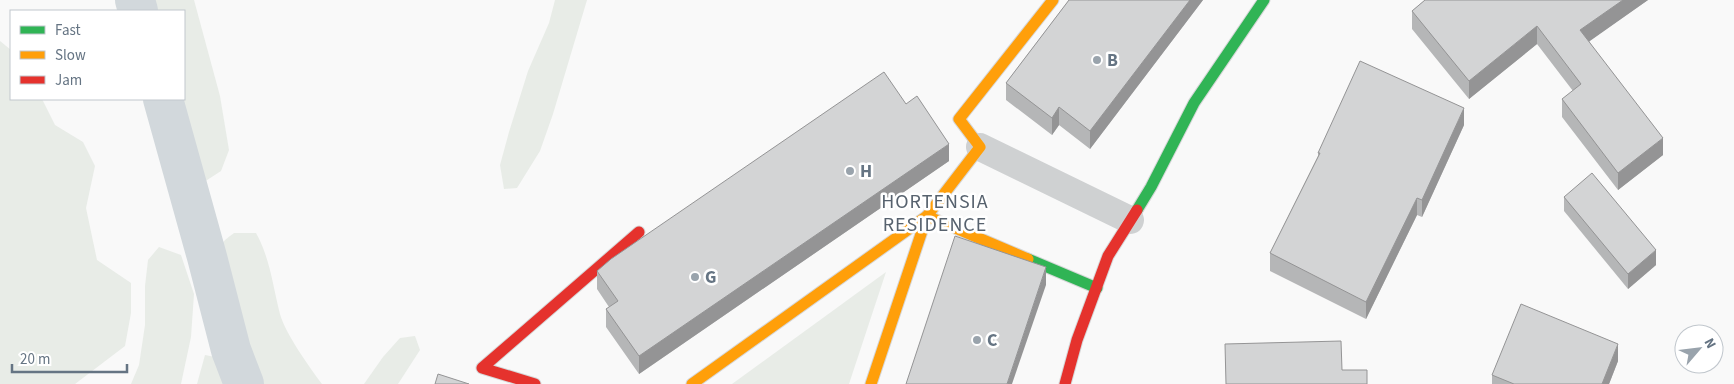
<svg xmlns="http://www.w3.org/2000/svg" width="1734" height="384" font-family="'Source Sans 3',sans-serif">
  <style>
    .green { fill: #e8ece7 }
    .lines { fill: none; stroke-linecap: round; stroke-linejoin: round }
    .canal { stroke: #d2d8dc; stroke-width: 40 }
    .fast-casing { stroke: #d6d7d8; stroke-width: 13 }
    .slow-casing { stroke: #d6d7d8; stroke-width: 13 }
    .jam-casing { stroke: #d6d7d8; stroke-width: 13 }
    .street { stroke: #cfd1d2; stroke-width: 28 }
    .fast { stroke: #30b455; stroke-width: 11 }
    .slow { stroke: #ff9f0a; stroke-width: 11 }
    .jam { stroke: #e5322d; stroke-width: 11 }
    .wall { fill: #b5b6b7 }
    .shaded-wall { fill: #949495 }
    .building { fill: #d3d4d5; stroke: #949495 }
    .poi-dot { fill: #99a3ac; stroke: #fff; stroke-width: 2 }
    .labels { text-anchor: middle; stroke-width: 5; stroke-linejoin: round; paint-order: stroke }
    .poi-label { font-size: 18px; font-weight: bold; fill: #657483; stroke: #fff; text-anchor: start }
    .quarter-label { font-size: 20px; letter-spacing: 1px; fill: #57626e; stroke: #fff }
  </style>
  <rect width="100%" height="100%" fill="#f9f9f9"/>
  <g class="green">
    <path d="M145,0h49l26,96 9,54 -8,21 -17,11 -13,-8 -20,-75h13v-88h-36z"/>
    <path d="M555,0h32l-34,114 -13,37 -23,37 -13,1 -4,-24 9,-33 19,-61 21,-48z"/>
    <path d="M0,41l11,9v49h31l13,26 28,17 12,24 -9,42 11,52 34,23v30l-6,33 -50,38h-75z"/>
    <path d="M234,233h22c14,25 17,54 24,81 5,19 30,54 42,70h-59c-11,-24 -53,-117 -41,-140 2,-4 8,-8 12,-11z"/>
    <path d="M159,247l22,8 13,39 -3,43 -10,47h-50l8,-19 6,-40v-39l3,-26z"/>
    <path d="M886,272l-37,112h-117z"/>
    <path d="M415,336l5,14 -22,34h-34l19,-27 17,-19z"/>
    <path d="M205,355l15,3 5,26h-28z"/>
  </g>
  <g class="lines">
    <g class="canal">
      <path d="M135,0l3,11"/>
      <path d="M163,99l44,158 24,93 13,34"/>
    </g>
    <g class="fast-casing">
      <g id="fast">
        <path d="M1137,210l14,-23 43,-84 70,-103"/>
        <path d="M1028,259l69,29"/>
      </g>
    </g>
    <g class="slow-casing">
      <g id="slow">
        <path d="M1028,259l-101,-43 53,-69 -21,-28 94,-119"/>
        <path d="M692,384l235,-168 -56,168"/>
      </g>
    </g>
    <g class="jam-casing">
      <g id="jam">
        <path d="M535,384l-53,-16 157,-136"/>
        <path d="M1065,384l12,-44 31,-84 29,-46"/>
      </g>
    </g>
    <path class="street" d="M980,147l150,73"/>
    <use href="#fast" class="fast"/>
    <use href="#slow" class="slow"/>
    <use href="#jam" class="jam"/>
  </g>
  <g class="wall">
    <path d="M1069,0h134l-113,149 -31,-24 -7,10 -46,-35v-17z"/>
    <path d="M1425,0h223l-59,41 74,114 -45,35 -56,-73v-18l11,-8 -36,-47 -68,55 -57,-70v-18z"/>
    <path d="M906,104l43,57 -310,213 -33,-47v-18l3,-2 -12,-18v-18z"/>
    <path d="M1464,125l-42,92 -5,-2 -51,104 -96,-48v-18l48,-97v-3z"/>
    <path d="M1564,197l92,68 -28,24 -64,-78z"/>
    <path d="M1618,361l-9,23h-117v-9z"/>
  </g>
  <g class="shaded-wall">
    <path d="M1190,0h13l-113,149v-18z"/>
    <path d="M1623,0h25l-68,48v-18z"/>
    <path d="M1537,26v18l-68,55v-18z"/>
    <path d="M1059,107v18l-7,10v-17z"/>
    <path d="M1464,108v17l-42,92v-17z"/>
    <path d="M1663,138v17l-45,35v-17z"/>
    <path d="M949,144v17l-310,213v-18z"/>
    <path d="M1417,198v17l-51,104v-17z"/>
    <path d="M1656,250v15l-28,24v-15z"/>
    <path d="M1046,267v18l-34,99h-5z"/>
    <path d="M1618,344v17l-9,23h-7z"/>
  </g>
  <g class="building">
    <path d="M1069,0h121l-100,131 -31,-24 -7,11 -46,-35z"/>
    <path d="M1425,0h198l-43,30 83,108 -45,35 -56,-74 19,-15 -44,-58 -68,55 -57,-70z"/>
    <path d="M1360,61l104,47 -42,92 -5,-2 -51,104 -96,-49 50,-100h-2z"/>
    <path d="M884,72l22,32 11,-8 32,48 -310,212 -33,-47 12,-8 -21,-30 14,-12z"/>
    <path d="M1592,173l64,77 -28,24 -64,-77z"/>
    <path d="M955,236l91,31 -39,117h-101z"/>
    <path d="M1521,304l97,40 -16,40h-88l-22,-9z"/>
    <path d="M1341,341l1,29h25v14h-141l-1,-40z"/>
    <path d="M438,374l31,10h-34z"/>
  </g>
  <g class="poi-dot">
    <circle cx="1097" cy="60" r="5"/>
    <circle cx="850" cy="171" r="5"/>
    <circle cx="695" cy="277" r="5"/>
    <circle cx="977" cy="340" r="5"/>
  </g>
  <g class="labels">
    <g class="poi-label">
      <text x="1107" y="66">B</text>
      <text x="860" y="177">H</text>
      <text x="705" y="283">G</text>
      <text x="987" y="346">C</text>
    </g>
    <g class="quarter-label">
      <text x="935" y="208">HORTENSIA<tspan x="935" dy="23">RESIDENCE</tspan></text>
    </g>
  </g>
  <rect x="10" y="10" width="175" height="90" fill="#ffffff" stroke="#c1c7cd"/>
  <rect x="20" y="26" width="25" height="8" fill="#30b455" stroke="#c1c7cd"/>
  <text x="55" y="35" font-size="15" fill="#657483">Fast</text>
  <rect x="20" y="51" width="25" height="8" fill="#ff9f0a" stroke="#c1c7cd"/>
  <text x="55" y="60" font-size="15" fill="#657483">Slow</text>
  <rect x="20" y="76" width="25" height="8" fill="#e5322d" stroke="#c1c7cd"/>
  <text x="55" y="85" font-size="15" fill="#657483">Jam</text>
  <g transform="translate(1699 349) rotate(62)"><circle r="24" fill="#ffffff" stroke="#c1c7cd"/>
  <path d="M0-4L9 19L0 12L-9 19Z" fill="#99a3ac"/>
  <text y="-8" font-size="14" font-weight="bold" text-anchor="middle" fill="#657483">N</text>
  </g>
  <path d="M12 364v8h115v-8" fill="none" stroke="#657483" stroke-width="2.5"/>
  <text x="20" y="364" font-size="15" fill="#657483" stroke="#ffffff" stroke-width="4" paint-order="stroke">20 m</text>
</svg>
